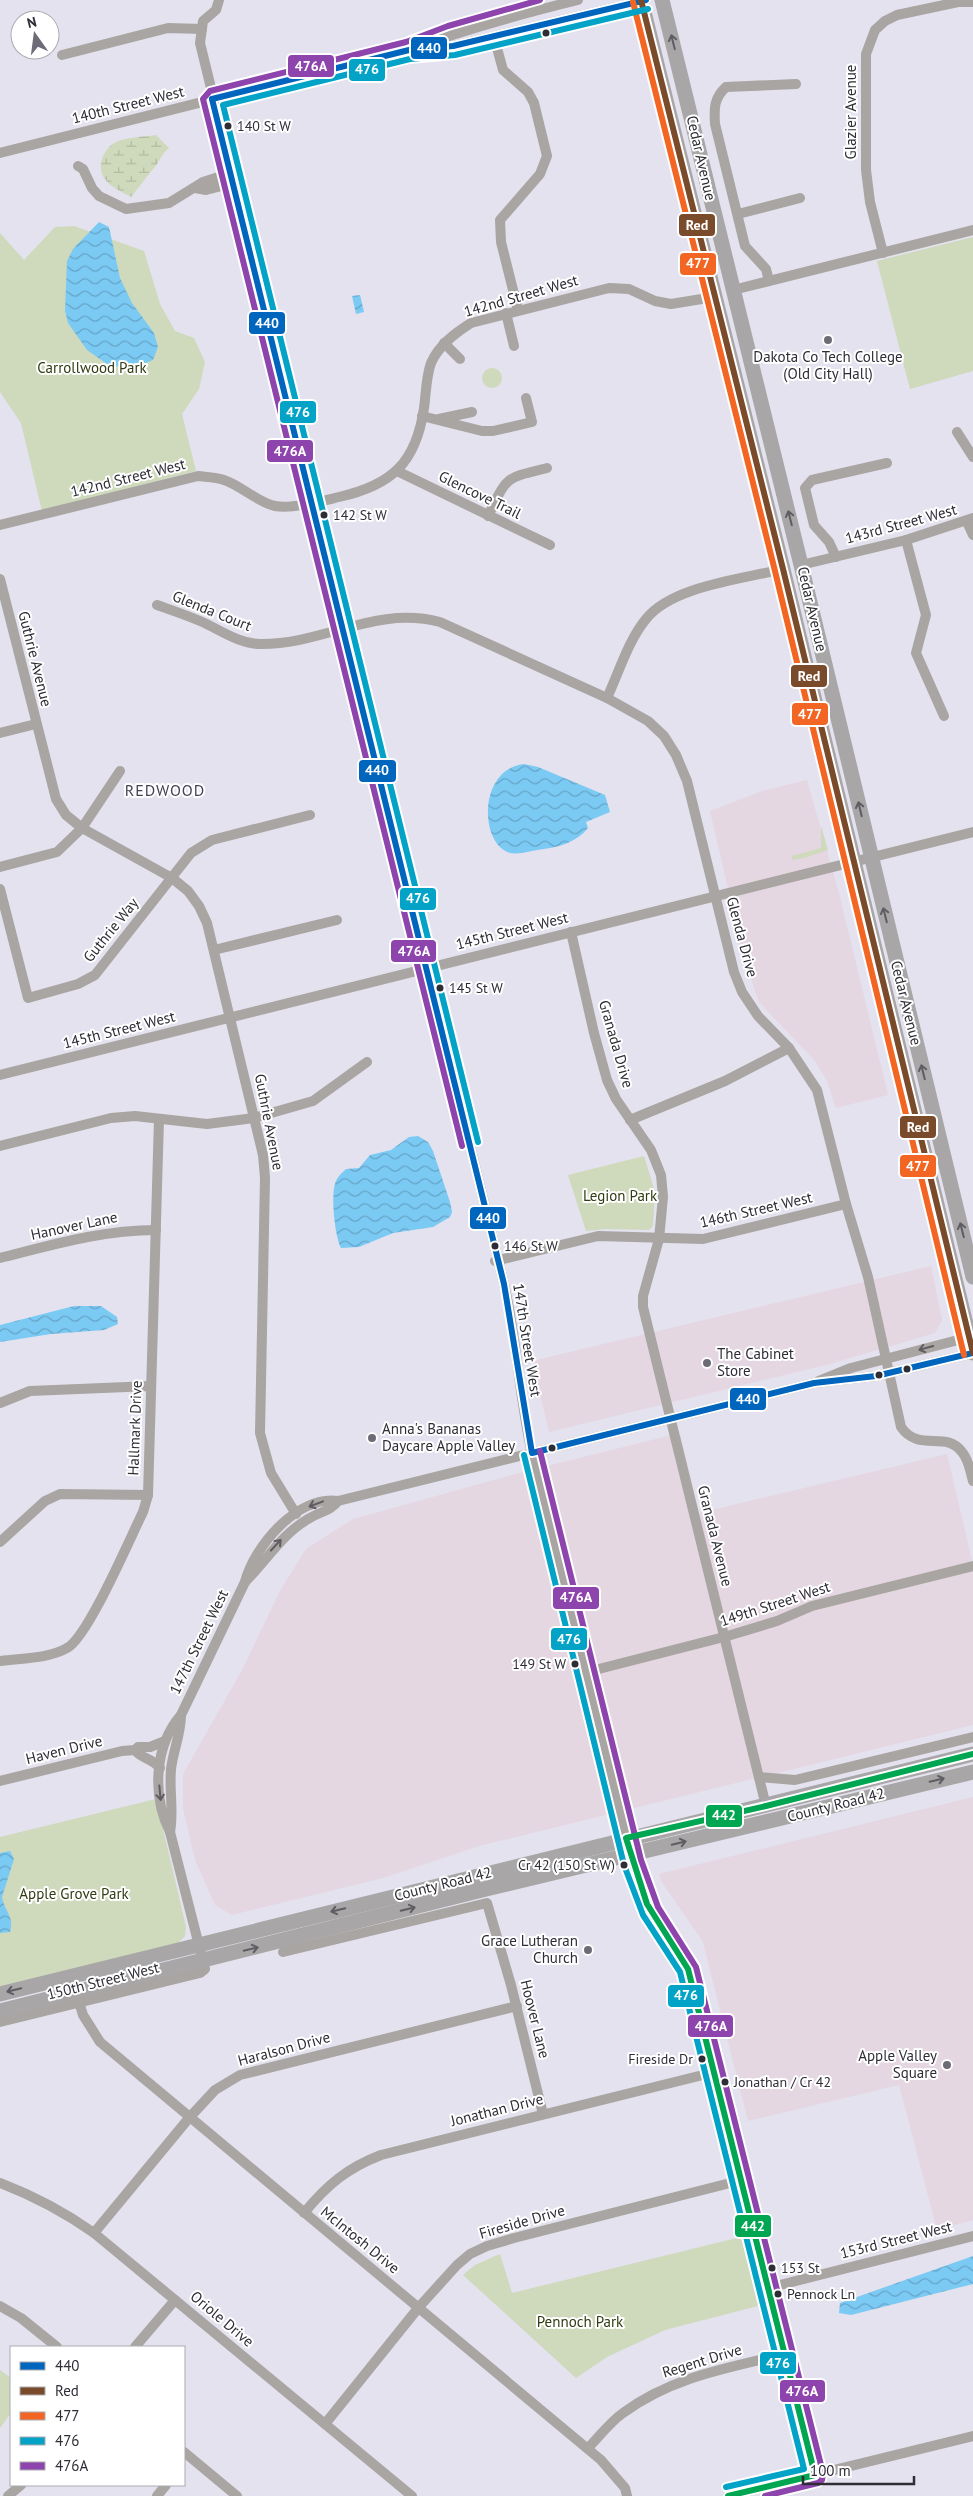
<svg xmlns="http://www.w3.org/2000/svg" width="973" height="2496" font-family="'PT Sans',sans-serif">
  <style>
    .commercial { fill: #e5d7e1 }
    .wetland { fill: url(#wetland-marsh) }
    .green { fill: #cfd9bb }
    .water { fill: url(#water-waves) }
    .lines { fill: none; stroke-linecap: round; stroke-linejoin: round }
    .minor { stroke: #a9a5a2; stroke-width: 10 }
    .highway { stroke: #a8a6a7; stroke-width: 15 }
    .bus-1-casing { stroke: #fff; stroke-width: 10 }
    .bus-2-casing { stroke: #fff; stroke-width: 10 }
    .bus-3-casing { stroke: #fff; stroke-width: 10 }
    .bus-4-casing { stroke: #fff; stroke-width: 10 }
    .bus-5-casing { stroke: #fff; stroke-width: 10 }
    .bus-6-casing { stroke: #fff; stroke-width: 10 }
    .bus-1 { stroke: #0065bd; stroke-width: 6 }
    .bus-2 { stroke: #7a4b2a; stroke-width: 6 }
    .bus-3 { stroke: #f26522; stroke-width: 6 }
    .bus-4 { stroke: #02a3c6; stroke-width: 6 }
    .bus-5 { stroke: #8e44ad; stroke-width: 6 }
    .bus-6 { stroke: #00a651; stroke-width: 6 }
    .oneway { stroke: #5f5d63 }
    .oneway2 { stroke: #5f5d61 }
    .bus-dot { fill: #2e2d36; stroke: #fff; stroke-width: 2 }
    .poi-dot { fill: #6d6c76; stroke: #fff; stroke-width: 2 }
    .labels { text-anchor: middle; stroke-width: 4; stroke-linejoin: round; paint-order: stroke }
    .bus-label { font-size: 14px; fill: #2e2d36; stroke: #fff; text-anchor: start }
    .street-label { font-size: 15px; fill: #2e2d36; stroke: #fff }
    .poi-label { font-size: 15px; fill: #2e2d36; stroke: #fff; text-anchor: start }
    .park-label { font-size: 15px; fill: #313b12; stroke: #fff }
    .neighbourhood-label { font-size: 16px; letter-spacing: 1px; fill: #444255; stroke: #fff }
    .line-badge { stroke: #fff; stroke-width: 2 }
    .badge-label { font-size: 14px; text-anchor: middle; font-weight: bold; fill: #fff }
  </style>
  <defs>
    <pattern id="wetland-marsh" width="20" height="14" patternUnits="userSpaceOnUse" patternTransform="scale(1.25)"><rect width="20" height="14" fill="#cfd9bb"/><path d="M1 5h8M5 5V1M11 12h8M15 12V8" fill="none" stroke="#b2bba1"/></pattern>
    <pattern id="water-waves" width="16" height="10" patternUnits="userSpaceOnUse" patternTransform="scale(1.25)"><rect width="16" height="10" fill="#7bcaf4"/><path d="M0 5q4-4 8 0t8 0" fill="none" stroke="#65a4c6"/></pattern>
  </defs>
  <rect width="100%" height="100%" fill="#e3e2ee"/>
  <g class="commercial">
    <path d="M807,780l32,113 49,202 -52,13 -9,-27 -12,-20 -56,-59 -14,-40 -35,-151 52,-20z"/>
    <path d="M931,1266l11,54 -7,13 -105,31 -281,68 -17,-71z"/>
    <path d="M680,1433l19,80 248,-59 26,111v160l-494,121 -96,32 -151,37 -17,-10 -20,-45 -12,-52v-34l59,-104 39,-81 25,-40 47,-30 166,-46z"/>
    <path d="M973,1797v423l-36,10 -38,-145 -151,36 -45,-179 -42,-61 -2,-7z"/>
  </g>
  <path class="wetland" d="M156,135l13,13c-9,8 -9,13 -15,20 -8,9 -15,19 -23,29 -16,-9 -35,-16 -29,-38 2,-6 7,-13 12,-16 11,-6 29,-6 42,-8z"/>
  <g class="green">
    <path d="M74,226l70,25 16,53 15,27 19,7 11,24 -6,27 -17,25 14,57 -154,40 -21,-88 -21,-31v-159l24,27 31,-33z"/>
    <path d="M973,237v134l-63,18 -33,-128z"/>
    <circle cx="492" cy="378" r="10"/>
    <path d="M821,826l7,24 -24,8 -12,2v-4l29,-8z"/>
    <path d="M644,1156l11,36 -2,34 -4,4 -43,-1 -20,2 -18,-56z"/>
    <path d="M156,1799l30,128 -1,9 -7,7 -178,44v-150z"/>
    <path d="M741,2237l17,69 -93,24 -58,27 -31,21 -113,-103 12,-10 25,-11 12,39z"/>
    <path d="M0,2370l11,8v35l-11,15z"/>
  </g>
  <g class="water">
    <path d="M99,222l10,5 11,51 12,25 22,30 4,14 -5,13 -22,9 -24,-5 -20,-14 -19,-27 -3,-12 2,-50 6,-12z"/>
    <path d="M360,295l4,17 -8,2 -4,-18z"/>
    <path d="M524,764l14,3 67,28 5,17 -24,10 2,6c-10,13 -28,19 -44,21 -10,1 -25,6 -34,4 -31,-9 -32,-84 14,-89z"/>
    <path d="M418,1136l10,6 5,9 17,51 2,10 -2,5 -17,10 -40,6 -34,14 -18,1c-6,-11 -11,-55 -5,-67 2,-5 7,-9 10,-12l13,-1 11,-13 21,-5 18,-13z"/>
    <path d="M74,1306h27l16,11 1,7 -14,6 -53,4 -51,8v-17z"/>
    <path d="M10,1851l4,8 -12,38c2,13 13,21 8,35l-10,1v-80z"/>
    <path d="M973,2256v28l-122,31 -12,-2 1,-10z"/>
  </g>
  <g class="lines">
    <g class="minor">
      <path d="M219,0l-3,10 -13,11 -3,22 304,1241c13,56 15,113 28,169l282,-70 62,-7 97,-23"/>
      <path d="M494,37l9,33 25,22 6,11 13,53 -7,18 -40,46 1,22 17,68"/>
      <path d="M425,49l28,-3 193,-46"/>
      <path d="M62,55l106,-27 34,1"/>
      <path d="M0,153l409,-103c56,-21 112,-36 169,-50"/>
      <path d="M78,166l5,3 9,19 7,8 27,13 43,-6 34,-21 28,-9"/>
      <path d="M195,188l11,2 27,-7"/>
      <path d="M738,214l62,-16"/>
      <path d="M883,253l-13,-51 -4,-32v-116l9,-24 10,-9 12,-6 61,-13h15"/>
      <path d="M769,281l-3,-12 -21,-23 -30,-122c-1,-16 -1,-26 11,-37l70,-3"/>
      <path d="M733,290l240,-60"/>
      <path d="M506,313l8,33"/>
      <path d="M444,343l16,16"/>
      <path d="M422,416l60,15h11l39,-9 -6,-24"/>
      <path d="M439,419l33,-7"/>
      <path d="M957,432l16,25"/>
      <path d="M397,471l153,74"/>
      <path d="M488,516c20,-40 15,-37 59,-48"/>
      <path d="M967,522l6,13"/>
      <path d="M0,525l198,-49c8,1 18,1 26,4 16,5 35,23 51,26 18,3 47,-5 64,-9 53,-12 77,-34 85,-89 2,-14 2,-31 7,-45 8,-18 24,-30 40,-40l138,-35 20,1 26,12 16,3 43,-7"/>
      <path d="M906,540l20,75 -10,38 28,63"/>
      <path d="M836,557l-7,-15 -15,-17 -9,-37 7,-8 75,-17"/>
      <path d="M801,565l105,-25 67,-22"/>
      <path d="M0,579l56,220 10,16 16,13 90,50 16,13 11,15 8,17 56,232 2,23 -5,255 11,40 25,41"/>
      <path d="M157,605c14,5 29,10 43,16 19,8 39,23 60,23 63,1 115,-39 180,-22l167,76 41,23 16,15 12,19 11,26 47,191 8,20 16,24 31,32 28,42 29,114 22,73 33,150c18,26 45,3 61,25 7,8 8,19 11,29"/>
      <path d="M607,698c12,-26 21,-57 39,-79 26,-33 97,-40 137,-50"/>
      <path d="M0,733l36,-9"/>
      <path d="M0,867l57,-15 25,-24 38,-57"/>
      <path d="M0,889l28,109 50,-14 17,-9 96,-122 21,-13 98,-25"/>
      <path d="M571,932l23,101 13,47 9,19 35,51 10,25 2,22 -4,42 -16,57v11l123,499"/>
      <path d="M214,950l123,-30"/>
      <path d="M0,1075l973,-243"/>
      <path d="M630,1120l95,-39 64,-33"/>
      <path d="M0,1146l111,-28 24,-2 72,8 47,-6 59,-17 54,-39"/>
      <path d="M0,1258c52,-13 102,-28 156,-28"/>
      <path d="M495,1261l103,-25 105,3 143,-35"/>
      <path d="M819,1381l32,-13 122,-32"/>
      <path d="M0,1403l30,-12 121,-5"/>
      <path d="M0,1542l45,-41 15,-7 88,1"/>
      <path d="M245,1582c22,-22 36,-47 63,-63 11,-7 23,-8 30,-18"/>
      <path d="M0,1661c21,-3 48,-2 67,-13 21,-11 63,-110 76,-136l5,-17 11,-376"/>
      <path d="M587,1672l137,-35 53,-16 35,-15 161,-40"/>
      <path d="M135,1750c6,9 16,7 25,18"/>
      <path d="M759,1777l36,3 178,-43"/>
      <path d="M0,1781l122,-30 13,-1 3,-3h12l15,-6"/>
      <path d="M170,1832c4,-21 -1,-41 1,-63 2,-18 10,-35 10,-54"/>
      <path d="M283,1952l204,-49 24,82 32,129"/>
      <path d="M79,2002l4,13 17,27 501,418 24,28 2,8"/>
      <path d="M0,2022l200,-49 5,-4 -35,-137c-18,-36 -16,-86 11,-117l64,-133c9,-35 52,-87 93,-81l194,-48c24,96 49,191 72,287 13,54 21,110 42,162 11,24 29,44 42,67l127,506"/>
      <path d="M0,2183c34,13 64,29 94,50l318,263"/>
      <path d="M304,2213c23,-28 43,-45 77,-58l334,-83"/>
      <path d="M94,2233l95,-115 26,-28 25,-15 277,-69"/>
      <path d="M768,2288l205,-52"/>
      <path d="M0,2306l21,12 36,29"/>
      <path d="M135,2347l40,-47"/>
      <path d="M325,2424l94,-117 38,-42 13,-11 17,-8 27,-8 228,-58"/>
      <path d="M588,2448c11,-11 22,-26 35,-35 49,-36 104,-45 162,-59"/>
      <path d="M184,2452l53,44"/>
      <path d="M8,2496l13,-11"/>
      <path d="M157,2496l9,-11"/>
      <path d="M728,2496l245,-60"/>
    </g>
    <g class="highway">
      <path d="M641,0l142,569 190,784"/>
      <path d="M662,0l139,565 172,712"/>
      <path d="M0,1994l973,-240"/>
      <path d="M0,2011l486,-122 487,-117"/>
    </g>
    <g class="bus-1-casing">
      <g id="bus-1">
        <path d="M212,99l292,1185 28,169 282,-70 62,-7 97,-23"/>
        <path d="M212,99l197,-49 44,-4 193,-46"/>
      </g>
    </g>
    <g class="bus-2-casing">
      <path id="bus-2" d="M641,0l142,569 190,784"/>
    </g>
    <g class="bus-3-casing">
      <path id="bus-3" d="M633,2l142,569 189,784"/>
    </g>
    <g class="bus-4-casing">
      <g id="bus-4">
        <path d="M478,1142l-255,-1037 187,-46 45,-4 193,-46"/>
        <path d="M524,1455l100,410 19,50 37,57 124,497 -78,18"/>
      </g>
    </g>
    <g class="bus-5-casing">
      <g id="bus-5">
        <path d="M462,1146l-259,-1047 7,-8 196,-49 42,-16 92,-26"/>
        <path d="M540,1451l101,409 17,47 38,60 127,506 -1,7 -4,3 -53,13"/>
      </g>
    </g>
    <g class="bus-6-casing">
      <g id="bus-6">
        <path d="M815,2475l-127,-506 -41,-65 -21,-66 140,-32 207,-52"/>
        <path d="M728,2496l87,-21"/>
      </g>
    </g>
    <use href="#bus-1" class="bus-1"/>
    <use href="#bus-2" class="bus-2"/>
    <use href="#bus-3" class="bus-3"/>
    <use href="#bus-4" class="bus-4"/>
    <use href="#bus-5" class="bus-5"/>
    <use href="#bus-6" class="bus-6"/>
  </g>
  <defs><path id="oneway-shaft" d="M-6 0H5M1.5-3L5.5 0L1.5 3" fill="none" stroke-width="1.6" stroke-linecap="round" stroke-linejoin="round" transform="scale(1.25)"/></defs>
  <g class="oneway">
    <use href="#oneway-shaft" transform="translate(673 42) rotate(-104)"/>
    <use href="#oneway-shaft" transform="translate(790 518) rotate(-104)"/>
    <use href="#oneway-shaft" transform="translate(860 809) rotate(-103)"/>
    <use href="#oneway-shaft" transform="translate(885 915) rotate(-104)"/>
    <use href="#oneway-shaft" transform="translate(923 1072) rotate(-104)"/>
    <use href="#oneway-shaft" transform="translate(962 1230) rotate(-104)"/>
    <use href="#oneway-shaft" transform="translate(937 1780) rotate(-13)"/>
    <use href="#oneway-shaft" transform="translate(679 1843) rotate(-14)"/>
    <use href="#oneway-shaft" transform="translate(408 1909) rotate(-14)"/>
    <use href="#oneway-shaft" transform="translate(338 1910) rotate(166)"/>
    <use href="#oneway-shaft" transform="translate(251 1949) rotate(-14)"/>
    <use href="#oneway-shaft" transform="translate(14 1990) rotate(166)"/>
  </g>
  <g class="oneway2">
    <use href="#oneway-shaft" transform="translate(926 1348) rotate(165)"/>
    <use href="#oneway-shaft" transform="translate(316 1504) rotate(159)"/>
    <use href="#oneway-shaft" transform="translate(276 1545) rotate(-47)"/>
    <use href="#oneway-shaft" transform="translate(160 1793) rotate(85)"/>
  </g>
  <g class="bus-dot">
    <circle cx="546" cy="33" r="4.5"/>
    <circle cx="228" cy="126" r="4.5"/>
    <circle cx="324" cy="515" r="4.5"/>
    <circle cx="440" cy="988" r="4.5"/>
    <circle cx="495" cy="1246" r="4.5"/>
    <circle cx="907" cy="1369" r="4.5"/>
    <circle cx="879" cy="1375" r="4.5"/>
    <circle cx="552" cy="1448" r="4.5"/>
    <circle cx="575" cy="1664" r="4.5"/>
    <circle cx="624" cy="1865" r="4.5"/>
    <circle cx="702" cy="2059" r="4.5"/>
    <circle cx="725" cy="2082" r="4.5"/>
    <circle cx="772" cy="2268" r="4.5"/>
    <circle cx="778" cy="2294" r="4.5"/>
  </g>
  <g class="poi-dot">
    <circle cx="828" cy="340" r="5"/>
    <circle cx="707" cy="1363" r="5"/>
    <circle cx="372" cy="1438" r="5"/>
    <circle cx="588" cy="1950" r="5"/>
    <circle cx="947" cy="2065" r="5"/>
  </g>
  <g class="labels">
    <g class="bus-label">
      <text x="237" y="131">140 St W</text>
      <text x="333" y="520">142 St W</text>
      <text x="449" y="993">145 St W</text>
      <text x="504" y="1251">146 St W</text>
      <text x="566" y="1669" text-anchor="end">149 St W</text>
      <text x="615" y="1870" text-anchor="end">Cr 42 (150 St W)</text>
      <text x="693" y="2064" text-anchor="end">Fireside Dr</text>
      <text x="734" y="2087">Jonathan / Cr 42</text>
      <text x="781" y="2273">153 St</text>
      <text x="787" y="2299">Pennock Ln</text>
    </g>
    <g class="street-label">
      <text transform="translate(128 105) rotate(-14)" y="5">140th Street West</text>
      <text transform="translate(851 112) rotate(-90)" y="5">Glazier Avenue</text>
      <text transform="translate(701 158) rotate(77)" y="5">Cedar Avenue</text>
      <text transform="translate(521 296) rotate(-16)" y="5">142nd Street West</text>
      <text transform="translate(128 478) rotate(-14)" y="5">142nd Street West</text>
      <text transform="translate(480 495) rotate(26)" y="5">Glencove Trail</text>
      <text transform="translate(901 524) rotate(-15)" y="5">143rd Street West</text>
      <text transform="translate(812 609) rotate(77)" y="5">Cedar Avenue</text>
      <text transform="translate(212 611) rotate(22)" y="5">Glenda Court</text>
      <text transform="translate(35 659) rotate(76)" y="5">Guthrie Avenue</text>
      <text transform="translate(111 930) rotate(-51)" y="5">Guthrie Way</text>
      <text transform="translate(512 931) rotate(-14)" y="5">145th Street West</text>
      <text transform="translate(742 937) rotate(75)" y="5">Glenda Drive</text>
      <text transform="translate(906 1003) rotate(76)" y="5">Cedar Avenue</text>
      <text transform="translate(119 1030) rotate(-14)" y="5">145th Street West</text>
      <text transform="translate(616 1044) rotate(74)" y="5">Granada Drive</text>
      <text transform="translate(269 1122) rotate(79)" y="5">Guthrie Avenue</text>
      <text transform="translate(756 1210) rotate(-13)" y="5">146th Street West</text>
      <text transform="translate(74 1226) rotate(-12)" y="5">Hanover Lane</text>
      <text transform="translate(527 1340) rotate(81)" y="5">147th Street West</text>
      <text transform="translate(135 1428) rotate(-88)" y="5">Hallmark Drive</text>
      <text transform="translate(715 1536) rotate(76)" y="5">Granada Avenue</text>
      <text transform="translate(775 1604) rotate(-18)" y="5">149th Street West</text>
      <text transform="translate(199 1642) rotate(-64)" y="5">147th Street West</text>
      <text transform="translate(64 1750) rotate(-14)" y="5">Haven Drive</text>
      <text transform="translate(836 1805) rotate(-14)" y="5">County Road 42</text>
      <text transform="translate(443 1884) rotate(-14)" y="5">County Road 42</text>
      <text transform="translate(103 1981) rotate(-14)" y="5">150th Street West</text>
      <text transform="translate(535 2019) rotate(76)" y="5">Hoover Lane</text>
      <text transform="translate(284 2049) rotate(-15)" y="5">Haralson Drive</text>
      <text transform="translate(497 2110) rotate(-14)" y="5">Jonathan Drive</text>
      <text transform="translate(522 2222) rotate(-16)" y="5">Fireside Drive</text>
      <text transform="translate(360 2240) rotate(39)" y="5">McIntosh Drive</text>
      <text transform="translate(896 2240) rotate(-14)" y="5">153rd Street West</text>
      <text transform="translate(222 2319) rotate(40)" y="5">Oriole Drive</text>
      <text transform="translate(702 2361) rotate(-17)" y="5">Regent Drive</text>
    </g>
    <g class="poi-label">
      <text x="828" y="362" text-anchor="middle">Dakota Co Tech College<tspan x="828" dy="17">(Old City Hall)</tspan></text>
      <text x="717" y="1359">The Cabinet<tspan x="717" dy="17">Store</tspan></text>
      <text x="382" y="1434">Anna's Bananas<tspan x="382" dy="17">Daycare Apple Valley</tspan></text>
      <text x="578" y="1946" text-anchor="end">Grace Lutheran<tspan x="578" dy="17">Church</tspan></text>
      <text x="937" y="2061" text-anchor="end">Apple Valley<tspan x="937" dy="17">Square</tspan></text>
    </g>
    <g class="park-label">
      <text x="92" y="373">Carrollwood Park</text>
      <text x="620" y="1201">Legion Park</text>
      <text x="74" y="1899">Apple Grove Park</text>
      <text x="580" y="2327">Pennoch Park</text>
    </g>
    <g class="neighbourhood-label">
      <text x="165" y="796">REDWOOD</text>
    </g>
  </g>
  <g class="line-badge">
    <rect x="410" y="36" width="38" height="24" rx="5" fill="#0065bd"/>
    <rect x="287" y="54" width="48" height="24" rx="5" fill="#8e44ad"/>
    <rect x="348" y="58" width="38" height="24" rx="5" fill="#02a3c6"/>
    <rect x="678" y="213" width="38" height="24" rx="5" fill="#7a4b2a"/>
    <rect x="679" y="252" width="38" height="24" rx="5" fill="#f26522"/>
    <rect x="248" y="311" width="38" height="24" rx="5" fill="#0065bd"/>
    <rect x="279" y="400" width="38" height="24" rx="5" fill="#02a3c6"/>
    <rect x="266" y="439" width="48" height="24" rx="5" fill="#8e44ad"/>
    <rect x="790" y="664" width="38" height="24" rx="5" fill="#7a4b2a"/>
    <rect x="791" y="702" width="38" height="24" rx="5" fill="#f26522"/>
    <rect x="358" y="759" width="39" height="24" rx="5" fill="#0065bd"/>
    <rect x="399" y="887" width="38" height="24" rx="5" fill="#02a3c6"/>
    <rect x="390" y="939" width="47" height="24" rx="5" fill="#8e44ad"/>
    <rect x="899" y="1115" width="38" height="24" rx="5" fill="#7a4b2a"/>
    <rect x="899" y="1154" width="38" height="24" rx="5" fill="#f26522"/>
    <rect x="469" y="1206" width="38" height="24" rx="5" fill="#0065bd"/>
    <rect x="729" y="1387" width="38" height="24" rx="5" fill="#0065bd"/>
    <rect x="552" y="1586" width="48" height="24" rx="5" fill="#8e44ad"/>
    <rect x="550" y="1627" width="38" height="24" rx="5" fill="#02a3c6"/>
    <rect x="705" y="1804" width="38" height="24" rx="5" fill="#00a651"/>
    <rect x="667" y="1984" width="38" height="24" rx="5" fill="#02a3c6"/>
    <rect x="687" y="2014" width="47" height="24" rx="5" fill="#8e44ad"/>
    <rect x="734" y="2214" width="38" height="24" rx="5" fill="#00a651"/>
    <rect x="759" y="2351" width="38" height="24" rx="5" fill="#02a3c6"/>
    <rect x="779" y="2379" width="47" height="24" rx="5" fill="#8e44ad"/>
  </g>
  <g class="badge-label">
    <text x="429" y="53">440</text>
    <text x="311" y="71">476A</text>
    <text x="367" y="74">476</text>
    <text x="697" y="230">Red</text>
    <text x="698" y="268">477</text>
    <text x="267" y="328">440</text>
    <text x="298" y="417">476</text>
    <text x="290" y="456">476A</text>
    <text x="809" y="681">Red</text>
    <text x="810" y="719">477</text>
    <text x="377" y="775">440</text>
    <text x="418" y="903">476</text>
    <text x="414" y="956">476A</text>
    <text x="918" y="1132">Red</text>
    <text x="918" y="1171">477</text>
    <text x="488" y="1223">440</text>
    <text x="748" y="1404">440</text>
    <text x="576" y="1602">476A</text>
    <text x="569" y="1644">476</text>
    <text x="724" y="1820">442</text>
    <text x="686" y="2000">476</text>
    <text x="711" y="2031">476A</text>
    <text x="753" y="2231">442</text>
    <text x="778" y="2368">476</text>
    <text x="802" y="2396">476A</text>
  </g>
  <rect x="10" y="2346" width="175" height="140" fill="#ffffff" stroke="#ababaf"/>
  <rect x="20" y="2362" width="25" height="8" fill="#0065bd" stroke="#ababaf"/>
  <text x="55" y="2371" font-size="15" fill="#2e2d36">440</text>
  <rect x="20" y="2387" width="25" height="8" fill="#7a4b2a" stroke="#ababaf"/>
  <text x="55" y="2396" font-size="15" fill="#2e2d36">Red</text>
  <rect x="20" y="2412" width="25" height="8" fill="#f26522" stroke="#ababaf"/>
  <text x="55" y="2421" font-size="15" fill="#2e2d36">477</text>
  <rect x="20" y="2437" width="25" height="8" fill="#02a3c6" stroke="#ababaf"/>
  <text x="55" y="2446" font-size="15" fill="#2e2d36">476</text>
  <rect x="20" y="2462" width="25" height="8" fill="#8e44ad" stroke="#ababaf"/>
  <text x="55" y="2471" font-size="15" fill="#2e2d36">476A</text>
  <g transform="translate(35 35) rotate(346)"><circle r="24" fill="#ffffff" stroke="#ababaf"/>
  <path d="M0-4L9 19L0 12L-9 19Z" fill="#6d6c76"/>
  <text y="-8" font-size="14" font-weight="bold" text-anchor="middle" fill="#2e2d36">N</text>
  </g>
  <path d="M803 2476v8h111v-8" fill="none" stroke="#2e2d36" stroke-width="2.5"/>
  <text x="810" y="2476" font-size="15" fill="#2e2d36" stroke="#ffffff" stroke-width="4" paint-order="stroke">100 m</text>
</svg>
